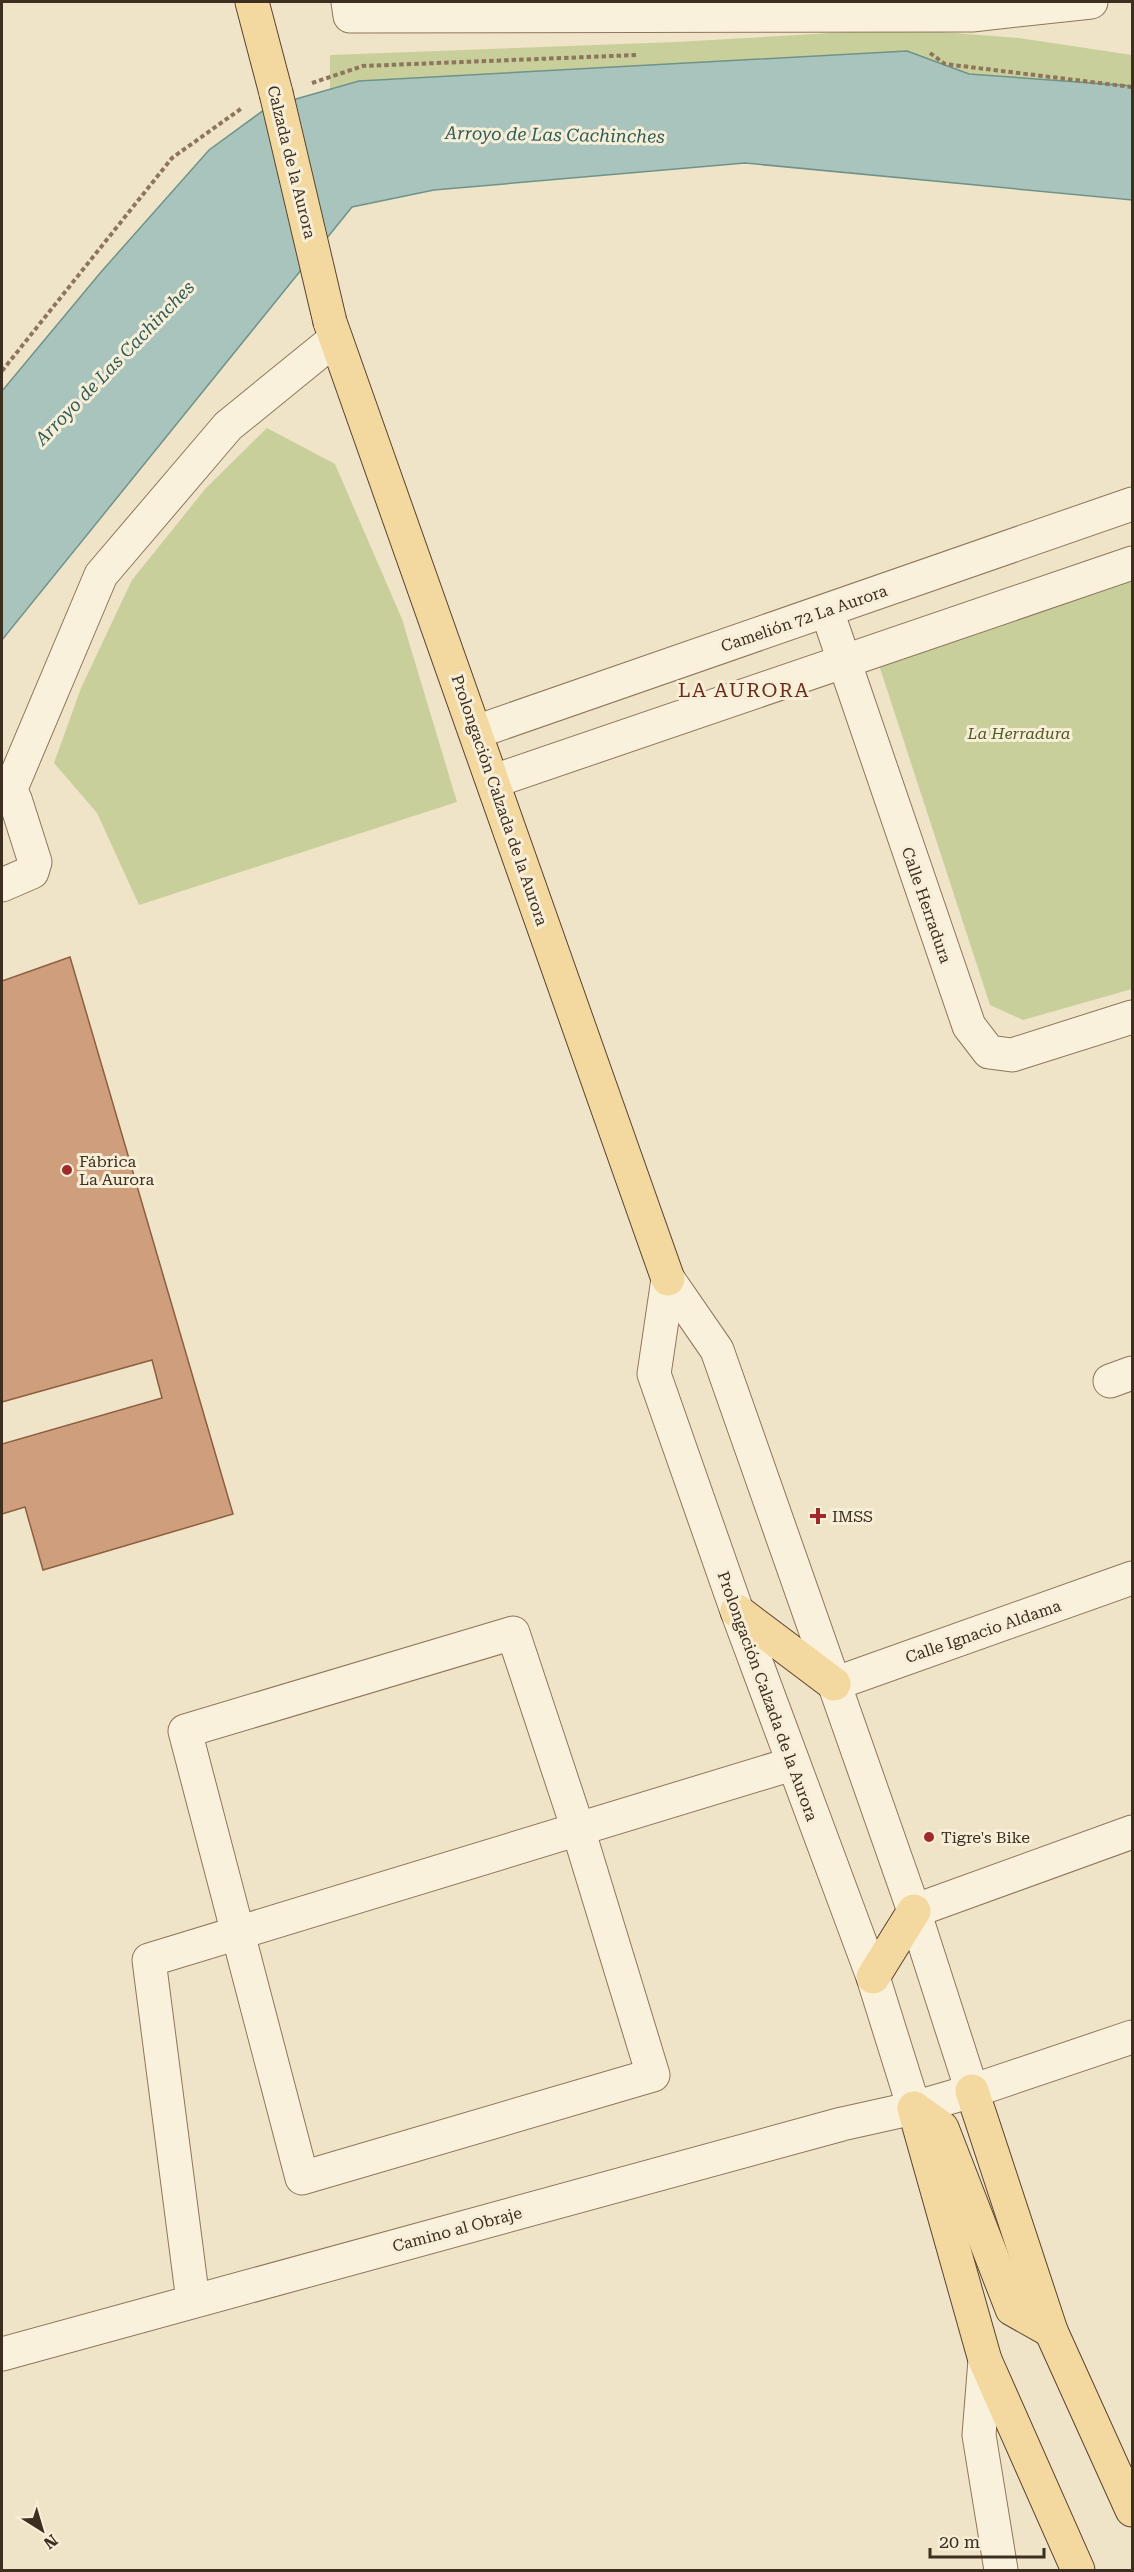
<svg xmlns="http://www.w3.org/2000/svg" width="1134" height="2572" font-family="'Roboto Serif',serif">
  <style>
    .green { fill: #c9cf9b }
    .water { fill: #a9c4bc; stroke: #6f938a; stroke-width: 1.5 }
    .building { fill: #cf9f7d; stroke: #8d5f41; stroke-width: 1.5 }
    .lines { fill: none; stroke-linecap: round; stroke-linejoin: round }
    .minor-casing { stroke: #8d765c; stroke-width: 35 }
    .major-casing { stroke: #5b4430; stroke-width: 35 }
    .path { stroke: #8d765c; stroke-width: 4; stroke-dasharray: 4.5 3; stroke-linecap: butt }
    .minor { stroke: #faf1dc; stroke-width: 33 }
    .major { stroke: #f3d9a0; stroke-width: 33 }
    .major-bridge-casing { stroke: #5b4430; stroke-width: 35; stroke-linecap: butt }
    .major-bridge { stroke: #f3d9a0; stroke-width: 33 }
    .poi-dot { fill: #9e2a2b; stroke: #f7eed8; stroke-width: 2 }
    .labels { text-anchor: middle; stroke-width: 6; stroke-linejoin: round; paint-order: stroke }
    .street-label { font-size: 16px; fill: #3d2e20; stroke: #f7eed8 }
    .park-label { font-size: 16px; font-style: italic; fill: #4d5a26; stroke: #f7eed8 }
    .poi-label { font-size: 16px; fill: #3d2e20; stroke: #f7eed8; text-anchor: start }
    .water-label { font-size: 18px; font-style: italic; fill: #2f5d5a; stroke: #f7eed8 }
    .quarter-label { font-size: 20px; letter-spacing: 1.5px; fill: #6b2e1e; stroke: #f7eed8 }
  </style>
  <rect width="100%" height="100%" fill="#f0e4c8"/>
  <g class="green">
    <path d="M866,31l76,1 77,6 113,17v30l-802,7v-37l346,-13z"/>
    <path d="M267,428l68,36 67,155 55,183 -318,103 -42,-92 -43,-50 27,-75 51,-108 74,-92z"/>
    <path d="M1132,578v411l-109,31 -33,-15 -113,-346z"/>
  </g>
  <path class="water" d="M907,51l62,23 163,12v114l-387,-37 -311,27 -82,17 -350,433v-249l99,-119 108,-122 59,-43 91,-26z"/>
  <path class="building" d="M70,957l163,557 -190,56 -18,-63 -23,7v-70l160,-46 -10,-38 -150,42v-421z"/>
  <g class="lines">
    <g class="minor-casing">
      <g id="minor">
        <path d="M348,2l2,14 622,-1 119,-13"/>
        <path d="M827,611l142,415 20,26 23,3 120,-38"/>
        <path d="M476,732l656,-228"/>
        <path d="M494,781l638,-218"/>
        <path d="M2,792l7,1 6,6 20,63 -3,10 -30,13"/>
        <path d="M9,793l92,-218 127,-149 107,-87"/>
        <path d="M668,1279l-14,95 83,237 136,366 41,131"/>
        <path d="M668,1279l49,71 197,561 58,180"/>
        <path d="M1110,1381l22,-8"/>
        <path d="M513,1633l65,196 75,246 -351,103 -117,-447z"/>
        <path d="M834,1684l298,-106"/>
        <path d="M914,1911l218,-79"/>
        <path d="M193,2301l-44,-341 643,-196"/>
        <path d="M2,2354l840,-230 72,-16 58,-17 160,-54"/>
        <path d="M985,2360l-6,75 22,135"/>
      </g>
    </g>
    <g class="major-casing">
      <g id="major">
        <path d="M252,2l24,91"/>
        <path d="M330,322l338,957"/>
        <path d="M737,1611l97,73"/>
        <path d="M873,1977l41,-66"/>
        <path d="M972,2091l79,240 81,179"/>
        <path d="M914,2108l71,252 93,210"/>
        <path d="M918,2111l24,17 70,181 39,22"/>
      </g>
    </g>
    <g class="path">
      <path d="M930,53l15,11 187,23"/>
      <path d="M312,83l51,-17 274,-11"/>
      <path d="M2,371l170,-213 70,-50"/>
    </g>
    <use href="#minor" class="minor"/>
    <use href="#major" class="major"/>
    <g class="major-bridge-casing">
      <path id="major-bridge" d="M276,93l54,229"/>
    </g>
    <use href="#major-bridge" class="major-bridge"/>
  </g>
  <g class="poi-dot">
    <circle cx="67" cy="1170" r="6"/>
    <path d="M815 1507h6v6h6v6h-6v6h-6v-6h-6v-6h6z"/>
    <circle cx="929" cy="1837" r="6"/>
  </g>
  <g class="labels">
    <g class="street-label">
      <text transform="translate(292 162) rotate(76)" y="6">Calzada de la Aurora</text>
      <text transform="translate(804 618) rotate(-19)" y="6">Camelión 72 La Aurora</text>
      <text transform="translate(500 800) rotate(71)" y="6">Prolongación Calzada de la Aurora</text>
      <text transform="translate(927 905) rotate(71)" y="6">Calle Herradura</text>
      <text transform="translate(983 1631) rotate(-19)" y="6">Calle Ignacio Aldama</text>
      <text transform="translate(768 1696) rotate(70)" y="6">Prolongación Calzada de la Aurora</text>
      <text transform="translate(457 2229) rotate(-15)" y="6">Camino al Obraje</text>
    </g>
    <g class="park-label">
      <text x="1019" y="739">La Herradura</text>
    </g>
    <g class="poi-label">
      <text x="79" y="1167">Fábrica<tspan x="79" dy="18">La Aurora</tspan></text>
      <text x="832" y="1522">IMSS</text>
      <text x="941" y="1843">Tigre's Bike</text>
    </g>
    <g class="water-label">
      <text transform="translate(555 135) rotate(1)" y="6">Arroyo de Las Cachinches</text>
      <text transform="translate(115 363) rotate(-46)" y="6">Arroyo de Las Cachinches</text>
    </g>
    <g class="quarter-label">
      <text x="744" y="697">LA AURORA</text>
    </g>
  </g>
  <rect width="1134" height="2572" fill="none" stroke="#3d2e20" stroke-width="6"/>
  <g transform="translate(42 2530) rotate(143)" stroke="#f7eed8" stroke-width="4.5" paint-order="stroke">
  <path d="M0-4.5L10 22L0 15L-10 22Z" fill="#3d2e20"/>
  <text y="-9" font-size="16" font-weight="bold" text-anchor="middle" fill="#3d2e20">N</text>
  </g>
  <path d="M930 2548v9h114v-9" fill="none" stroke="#3d2e20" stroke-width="3"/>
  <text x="939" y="2548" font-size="18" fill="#3d2e20" stroke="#f7eed8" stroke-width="4.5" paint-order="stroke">20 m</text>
</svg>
